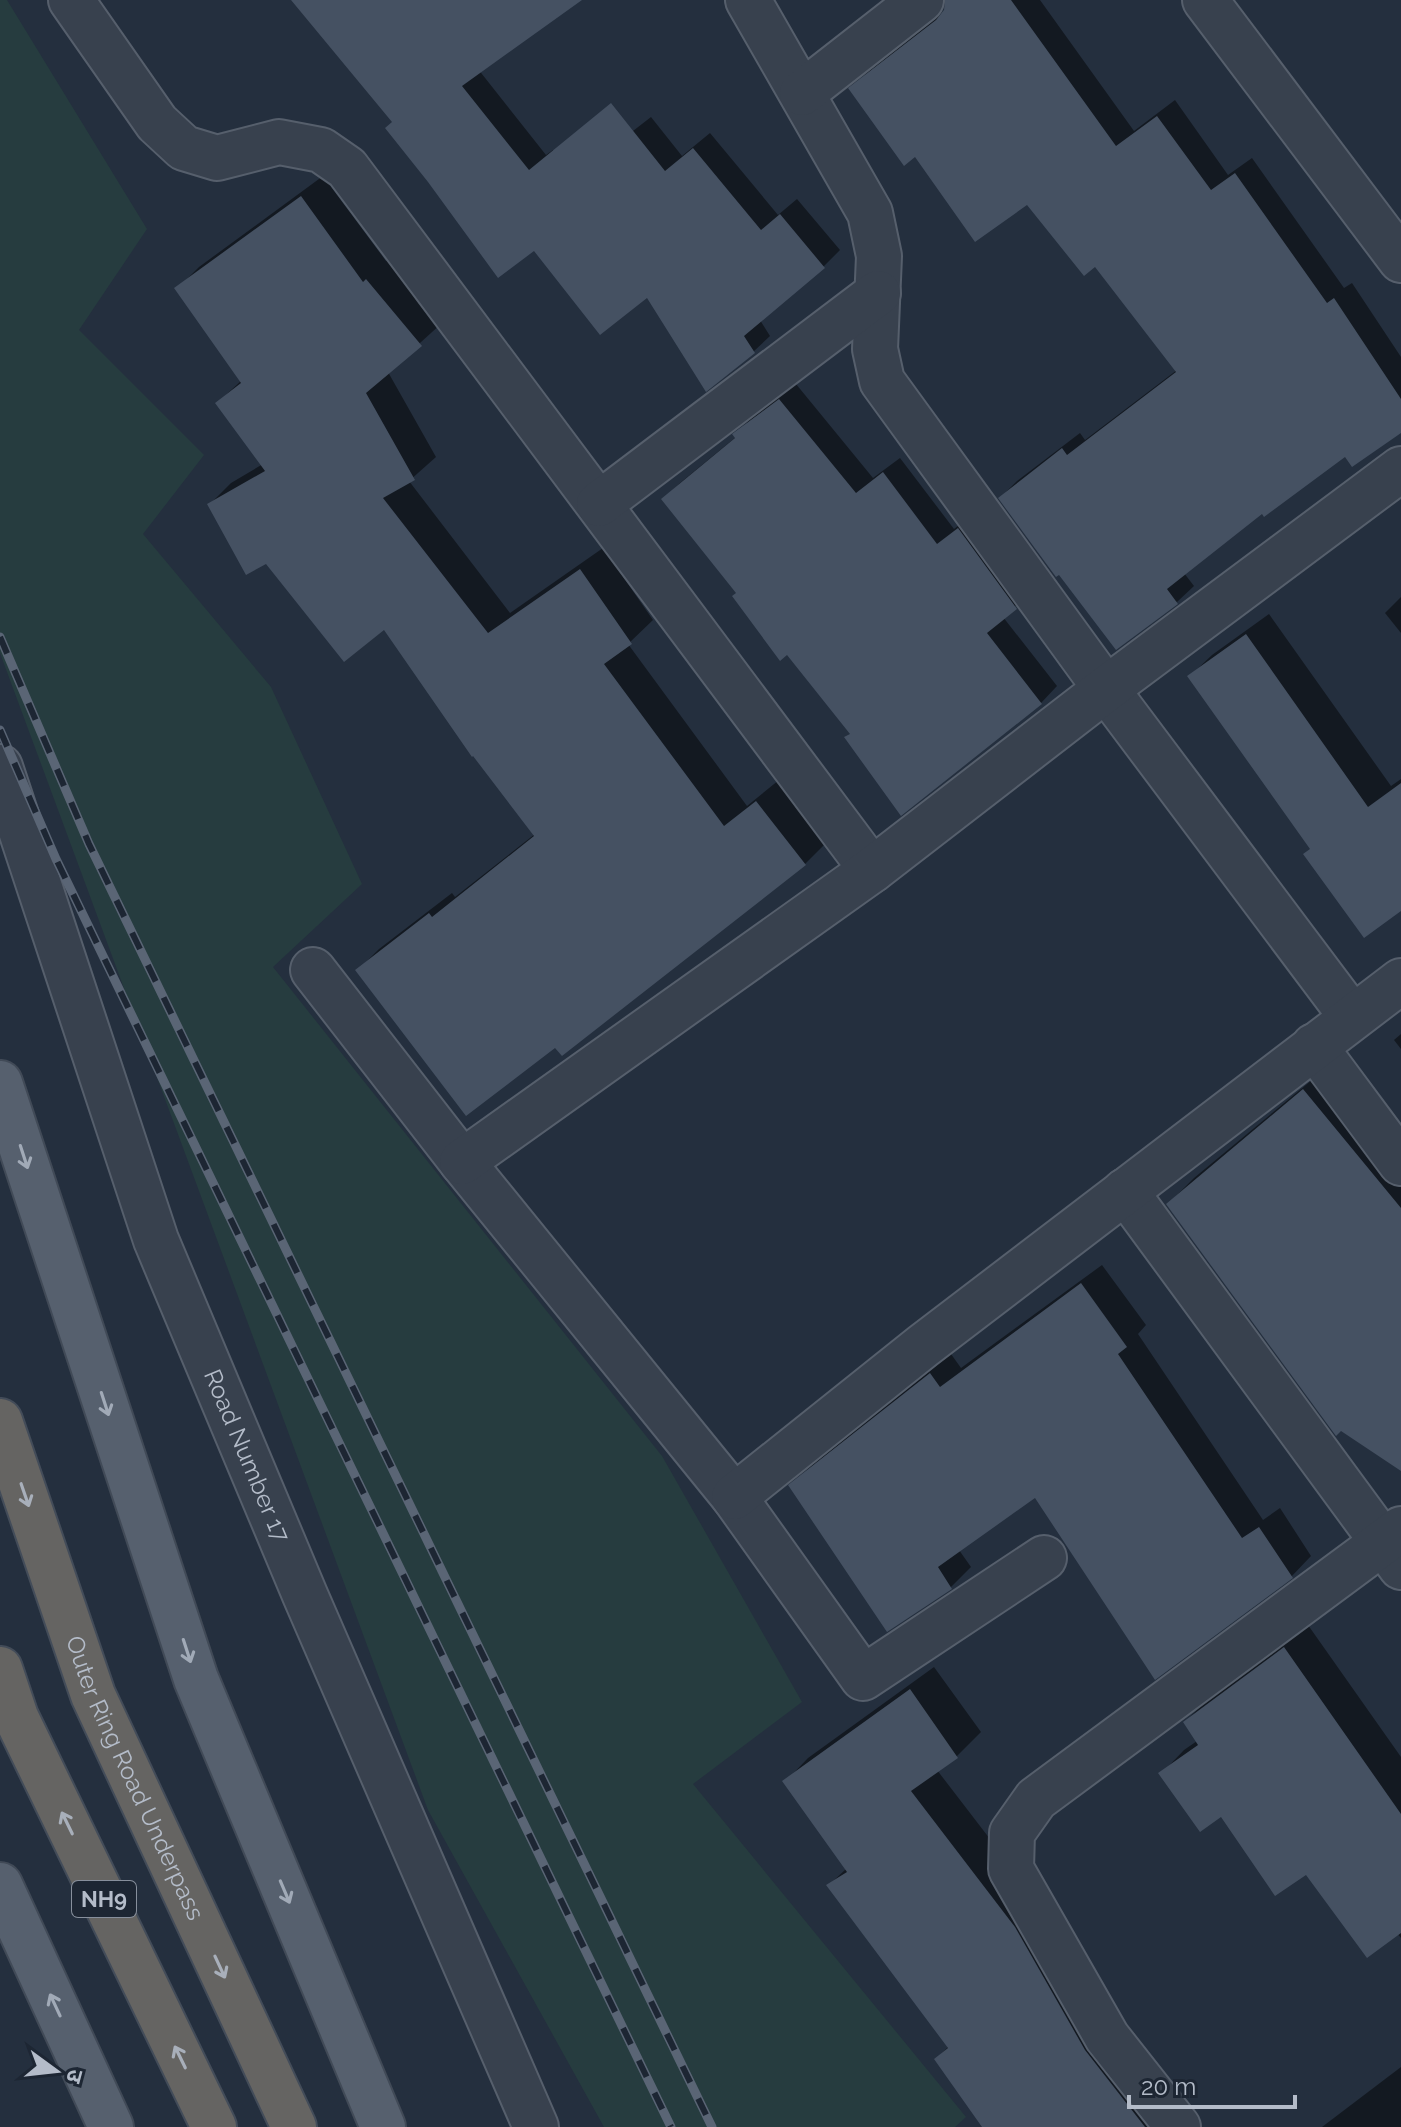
<svg xmlns="http://www.w3.org/2000/svg" width="1401" height="2127" font-family="Raleway,'Noto Sans Devanagari',sans-serif">
  <style>
    .green { fill: #263c3f }
    .shadow { fill: #0007 }
    .building { fill: #455162 }
    .lines { fill: none; stroke-linecap: round; stroke-linejoin: round }
    .minor-casing { stroke: #565f6c; stroke-width: 48 }
    .primary-casing { stroke: #414a57; stroke-width: 48 }
    .trunk-casing { stroke: #434c59; stroke-width: 48 }
    .minor { stroke: #38414e; stroke-width: 44 }
    .primary { stroke: #56606e; stroke-width: 44 }
    .trunk { stroke: #656462; stroke-width: 44 }
    .rail-casing { stroke: #5a6575; stroke-width: 9 }
    .rail { stroke: #1d2633; stroke-width: 6; stroke-dasharray: 18; stroke-linecap: butt }
    .oneway { stroke: #a1aab7 }
    .oneway2 { stroke: #a8afba }
    .labels { text-anchor: middle; stroke-width: 6; stroke-linejoin: round; paint-order: stroke }
    .shield { fill: #1d2633; stroke: #878f9c; stroke-width: 2 }
    .shield-label { font-size: 22px; font-weight: bold; fill: #b4bcc9 }
    .street-label { font-size: 24px; fill: #b4bcc9; stroke: #1d2633 }
  </style>
  <rect width="100%" height="100%" fill="#242f3e"/>
  <path class="green" d="M0,0h7l140,229 -68,101 125,125 -61,79 128,153 91,197 -89,83 389,489 140,246 -109,82 273,333 -11,10h-351l-176,-317 -428,-1157z"/>
  <g class="shadow">
    <path d="M294,0h135l49,69 68,86 7,-5 22,26 76,-59 31,39 28,-23 68,82 19,-16 43,51 -16,16 -64,54 10,16 -17,16 -106,-57 -113,-46 -140,-127z"/>
    <path d="M947,0h93l94,131 41,-31 53,75 24,-17 92,130 8,-5 49,74v73l-55,24 -84,57 -78,62 10,13 -17,16 -177,-104 17,-17 63,-48 5,7 92,-70 -82,-106 -68,-62 -111,-47 -65,-66 17,-17 76,-60z"/>
    <path d="M323,176l63,85 2,-2 54,64 -54,49 48,85 -27,24 101,132 93,-65 50,72 -25,24 119,162 32,-26 48,62 -22,22 -243,190 -6,-8 -198,-76 21,-21 73,-56 3,4 80,-63 -150,-206 -118,-66 -58,-57 22,-22 32,-19 -46,-61 25,-23 -65,-91 22,-22z"/>
    <path d="M796,384l77,94 27,-20 54,71 21,-16 57,78 -29,26 54,69 -16,17 -303,-111 -75,-93 17,-16 56,-46 -1,-2 16,-17z"/>
    <path d="M1401,597v36l-16,-20z"/>
    <path d="M1269,614l122,172 10,-7v130l-89,-61 -122,-172 22,-21z"/>
    <path d="M1401,1034v15l-7,-9z"/>
    <path d="M1330,1065l71,86v318l-233,-265 26,-26z"/>
    <path d="M1102,1265l44,60 -8,9 125,186 17,-12 31,48 -20,21 -256,-82 -76,55 12,17 -20,20 -64,43 -96,-144 20,-20 140,-112 10,14z"/>
    <path d="M1308,1625l93,132v181l-4,-5 -236,-159 23,-24 13,-9 -12,-19 24,-24z"/>
    <path d="M934,1667l47,65 -24,24 -20,14 102,133 147,224h-202l-48,-68 13,-13 -120,-161 18,-17 -62,-86 23,-24z"/>
    <path d="M1401,2067v60h-79z"/>
  </g>
  <g class="building">
    <path d="M291,0h291l-120,86 67,84 82,-67 54,68 28,-23 68,82 19,-16 45,54 -81,68 11,17 -49,39 -59,-94 -47,37 -66,-84 -36,27 -70,-96 -43,-54 7,-6z"/>
    <path d="M945,0h66l105,146 41,-30 54,74 24,-17 92,130 7,-5 67,101v34l-49,34 -7,-10 -81,60 -2,-3 -95,75 11,15 -62,46 -57,-75 -3,2 -58,-79 64,-50 5,7 109,-83 -81,-105 -11,9 -57,-71 -52,37 -60,-85 -11,9 -56,-78 88,-68 8,-10z"/>
    <path d="M301,196l62,86 3,-3 56,67 -56,47 49,87 -32,18 105,135 92,-64 52,75 -28,20 120,162 32,-25 50,64 -244,191 -7,-8 -89,68 -111,-146 74,-57 3,4 102,-81 -61,-80 -1,1 -88,-127 -40,32 -78,-98 -20,11 -39,-71 58,-33 -50,-68 26,-20 -67,-95z"/>
    <path d="M779,399l77,94 27,-21 54,72 21,-16 59,81 -30,24 55,71 -141,112 -57,-79 6,-3 -63,-79 -7,6 -48,-65 4,-3 -75,-94 74,-61 -3,-4z"/>
    <path d="M1246,634l122,173 33,-24v128l-37,27 -61,-84 7,-5 -123,-173z"/>
    <path d="M1303,1089l98,119v263l-60,-40 -5,5 -170,-232z"/>
    <path d="M1081,1283l46,64 -9,7 124,184 17,-11 34,51 -138,102 -120,-182 -97,69 14,22 -65,43 -99,-147 142,-112 10,14z"/>
    <path d="M1284,1647l117,167v119l-34,25 -61,-83 -31,21 -54,-79 -21,15 -42,-59 40,-28 -15,-23z"/>
    <path d="M910,1689l48,69 -47,33 104,136 70,123 60,77h-163l-48,-68 14,-11 -122,-163 21,-13 -65,-91z"/>
  </g>
  <g class="lines">
    <g class="minor-casing">
      <g id="minor">
        <path d="M71,0l86,123 27,25 33,10 62,-16 42,8 26,18 525,702"/>
        <path d="M748,0l122,213 9,43 -4,93 7,32 224,308 246,328"/>
        <path d="M1205,0l196,260"/>
        <path d="M802,93l119,-93"/>
        <path d="M599,504l279,-211"/>
        <path id="s1" d="M0,767l156,473 149,355 231,532"/>
        <path d="M313,970l149,192 272,335 129,181 181,-120"/>
        <path d="M1314,1046l87,117"/>
        <path d="M462,1162l410,-292 234,-181 295,-220"/>
        <path d="M1125,1191l276,376"/>
        <path d="M734,1497l189,-151 478,-365"/>
        <path d="M1178,2127l-71,-90 -96,-168 1,-36 24,-34 365,-270"/>
      </g>
    </g>
    <g class="primary-casing">
      <g id="primary">
        <path d="M0,1083l196,596 187,448"/>
        <path d="M0,1885l111,242"/>
      </g>
    </g>
    <g class="trunk-casing">
      <g id="trunk">
        <path id="s2" d="M0,1421l93,274 201,432"/>
        <path d="M0,1669l16,48 198,410"/>
      </g>
    </g>
    <use href="#minor" class="minor"/>
    <use href="#primary" class="primary"/>
    <use href="#trunk" class="trunk"/>
    <g class="rail-casing">
      <g id="rail">
        <path d="M0,637l89,207 623,1283"/>
        <path d="M0,730l56,129 615,1268"/>
      </g>
    </g>
    <use href="#rail" class="rail"/>
  </g>
  <defs><path id="oneway-shaft" d="M-6 0H5M1.5-3L5.5 0L1.5 3" fill="none" stroke-width="1.6" stroke-linecap="round" stroke-linejoin="round" transform="scale(2)"/></defs>
  <g class="oneway">
    <use href="#oneway-shaft" transform="translate(24 1157) rotate(72)"/>
    <use href="#oneway-shaft" transform="translate(105 1404) rotate(72)"/>
    <use href="#oneway-shaft" transform="translate(187 1651) rotate(72)"/>
    <use href="#oneway-shaft" transform="translate(285 1892) rotate(67)"/>
    <use href="#oneway-shaft" transform="translate(55 2005) rotate(-115)"/>
  </g>
  <g class="oneway2">
    <use href="#oneway-shaft" transform="translate(25 1495) rotate(71)"/>
    <use href="#oneway-shaft" transform="translate(67 1823) rotate(-116)"/>
    <use href="#oneway-shaft" transform="translate(220 1967) rotate(65)"/>
    <use href="#oneway-shaft" transform="translate(180 2057) rotate(-116)"/>
  </g>
  <g class="labels">
    <rect class="shield" x="72" y="1881" width="64" height="36" rx="6"/>
    <g class="shield-label">
      <text x="104" y="1907">NH9</text>
    </g>
    <g class="street-label">
      <text dy="8" stroke="none"><textPath href="#s1" startOffset="732">Road Number 17</textPath></text>
      <text dy="8" stroke="none"><textPath href="#s2" startOffset="382">Outer Ring Road Underpass</textPath></text>
    </g>
  </g>
  <g transform="translate(56 2071) rotate(105)" stroke="#1d2633" stroke-width="6" paint-order="stroke">
  <path d="M0-6L14 30L0 20L-14 30Z" fill="#b4bcc9"/>
  <text y="-12" font-size="22" font-weight="bold" text-anchor="middle" fill="#b4bcc9">उ</text>
  </g>
  <path d="M1129 2095v12h166v-12" fill="none" stroke="#b4bcc9" stroke-width="4"/>
  <text x="1141" y="2095" font-size="24" fill="#b4bcc9" stroke="#1d2633" stroke-width="6" paint-order="stroke">20 m</text>
</svg>
